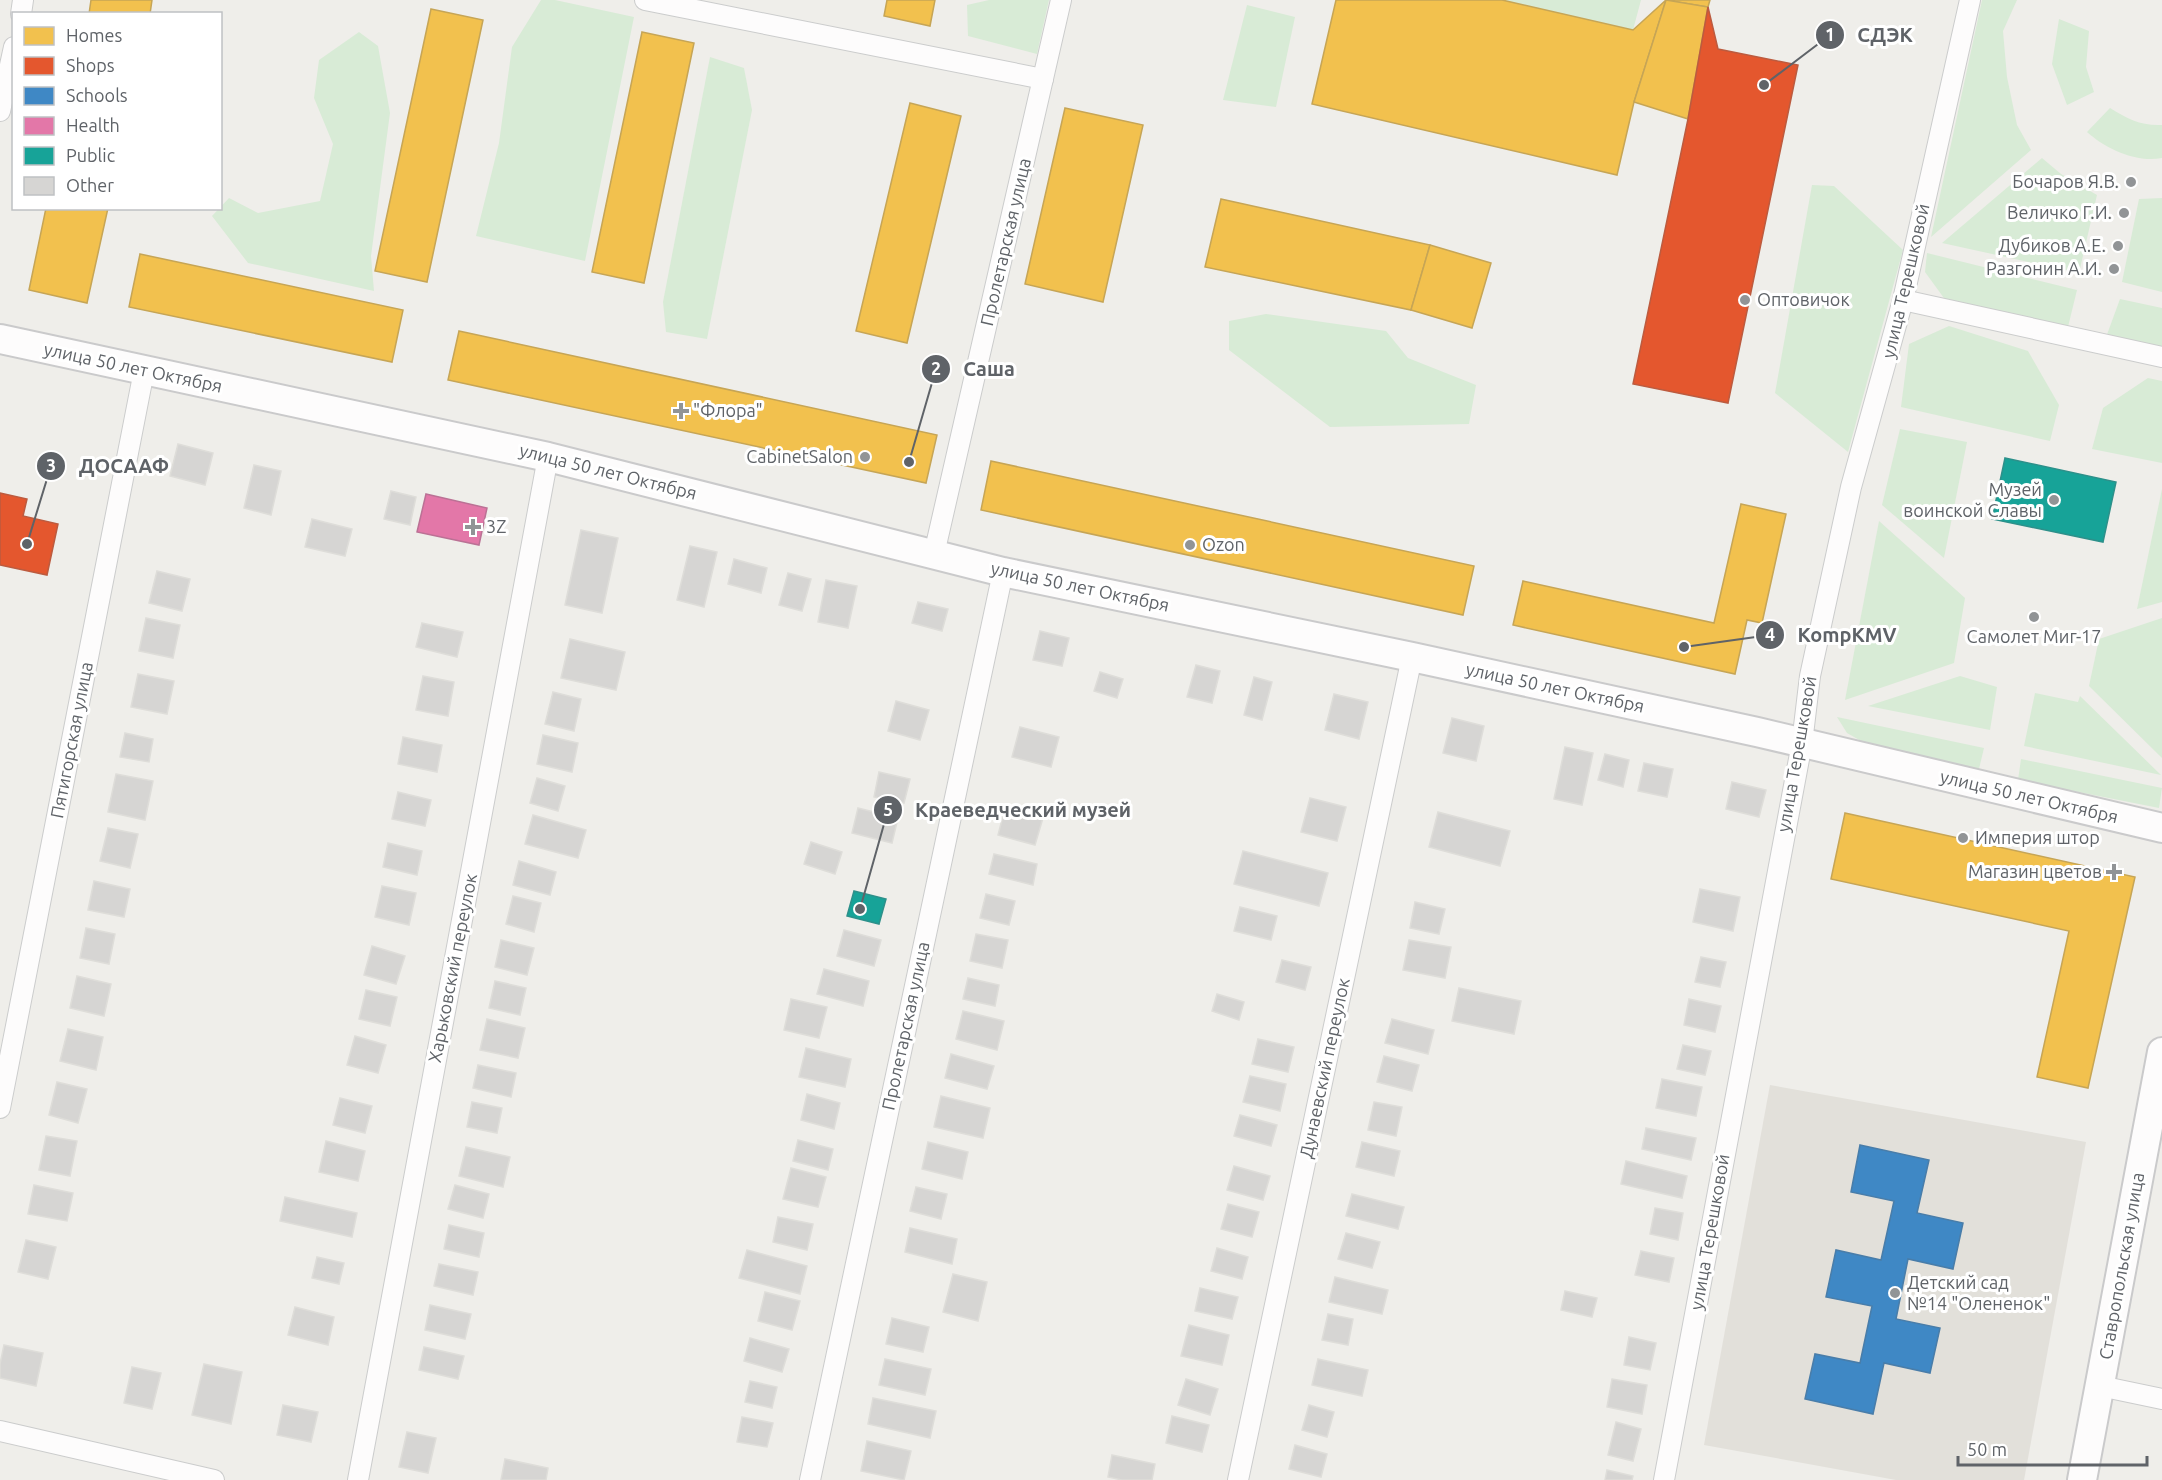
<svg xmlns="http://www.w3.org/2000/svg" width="2162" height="1480" font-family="Ubuntu,sans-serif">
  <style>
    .education { fill: #e2e0da }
    .green { fill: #d8ebd6 }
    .homes { fill: #f2c14e; stroke: #c6a556; stroke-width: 1.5 }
    .shops { fill: #e4572e; stroke: #bc5b3f; stroke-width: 1.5 }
    .schools { fill: #3f88c5; stroke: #497da9; stroke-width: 1.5 }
    .health { fill: #e377a8; stroke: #bb7195; stroke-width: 1.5 }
    .public { fill: #17a398; stroke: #2d908a; stroke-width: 1.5 }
    .building { fill: #d6d5d3; stroke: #deddd9; stroke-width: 1.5 }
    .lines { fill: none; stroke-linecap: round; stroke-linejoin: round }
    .street-casing { stroke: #cbcccc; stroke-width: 22 }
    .secondary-casing { stroke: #cacacb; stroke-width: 32 }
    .street { stroke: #fdfcfc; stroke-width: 20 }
    .secondary { stroke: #fdfcfc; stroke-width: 28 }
    .poi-dot { fill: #919496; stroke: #fff; stroke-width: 2 }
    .labels { text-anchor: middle; stroke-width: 6; stroke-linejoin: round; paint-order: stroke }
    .poi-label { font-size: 18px; fill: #5f6368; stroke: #fff; text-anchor: end }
    .street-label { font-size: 18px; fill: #5f6368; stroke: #fff }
    .leader { fill: none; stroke: #5f6368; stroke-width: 2 }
    .callout-dot { fill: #5f6368; stroke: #fff; stroke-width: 2 }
    .mark-label { font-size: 18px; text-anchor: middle; font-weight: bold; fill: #fff }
    .callout-label { font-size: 20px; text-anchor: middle; font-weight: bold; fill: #5f6368; stroke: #fff; stroke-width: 6; stroke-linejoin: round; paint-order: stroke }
  </style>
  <rect width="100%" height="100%" fill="#efeeea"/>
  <path class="education" d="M1770,1085l316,57 -62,338h-128l-192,-35z"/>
  <g class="green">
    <path d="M541,0h14l79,17 -49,244 -109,-25 23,-93 13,-96z"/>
    <path d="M989,0h60l-12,54 -69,-18 -1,-31z"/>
    <path d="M1502,0h139l-8,30z"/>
    <path d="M1982,0h35l-14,31 4,46 10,48 14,25 -100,87z"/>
    <path d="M1247,5l48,12 -19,90 -53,-7z"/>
    <path d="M2059,19l30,12 -3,36 8,25 -27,13 -15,-41z"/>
    <path d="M359,32l19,14 12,67 -19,143 3,35 -126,-28 -36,-47 17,-18 29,15 62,-12 13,-57 -19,-46 5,-38z"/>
    <path d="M710,57l34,11 8,42 -45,229 -41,-7 -3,-30z"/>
    <path d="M2110,108c18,11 31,18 52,17v33c-26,5 -56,-9 -75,-26z"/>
    <path d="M2042,158l19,16 36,21 -18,78 -137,-30z"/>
    <path d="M1812,185l22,1 69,64 -55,202 -73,-59z"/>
    <path d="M2162,198v94l-40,-10 17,-83z"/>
    <path d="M1927,253l150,37 -10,41 -118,-26 -24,-33z"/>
    <path d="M2120,299l42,9v43l-57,-11z"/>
    <path d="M1266,314l120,17 22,27 68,27 -7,39 -139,3 -101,-77v-29z"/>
    <path d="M1949,326l79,25 31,54 -9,36 -149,-34 8,-63z"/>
    <path d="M2148,378l14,3v82l-70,-14 11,-41z"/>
    <path d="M1900,429l67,13 -23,116 -62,-53z"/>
    <path d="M2162,489v113l-25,7z"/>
    <path d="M1879,521l86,77 -11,65 -109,37z"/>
    <path d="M2162,618v140l-73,-72 10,-47z"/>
    <path d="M1960,676l37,11 -7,43 -122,-24z"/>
    <path d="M2035,693l43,9 2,-6 81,79 -137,-29z"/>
    <path d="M1837,717l147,31 -6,25 -101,-23 -30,-17z"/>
    <path d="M2021,759l141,29 -3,20 -141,-28z"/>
  </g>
  <g class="homes">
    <path d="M91,0h61l-2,14h-61z"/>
    <path d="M887,0h48l-5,26 -46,-10z"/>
    <path d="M1336,0h166l131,30 33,-30 -32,102 -17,73 -305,-71z"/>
    <path d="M1665,0h45l-2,7z"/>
    <path d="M1666,0l42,7 -20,112 -54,-17z"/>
    <path d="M431,9l52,11 -56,262 -52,-11z"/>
    <path d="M642,32l52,11 -50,240 -52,-11z"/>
    <path d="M910,103l51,13 -54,227 -51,-12z"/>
    <path d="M1065,108l78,17 -40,177 -78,-18z"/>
    <path d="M1221,199l209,46 -19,65 -206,-43z"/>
    <path d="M46,208h62l-21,95 -58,-13z"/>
    <path d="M1430,245l61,18 -19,65 -61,-18z"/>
    <path d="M140,254l263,56 -11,52 -263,-55z"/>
    <path d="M459,331l478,104 -11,48 -478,-103z"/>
    <path d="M991,461l483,105 -11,49 -482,-105z"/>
    <path d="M1741,504l45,10 -24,109 -15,-3 -12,54 -222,-49 10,-44 191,42z"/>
    <path d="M1845,813l290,64 -47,211 -51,-11 32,-146 -238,-52z"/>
  </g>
  <g class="shops">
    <path d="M1708,7l10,42 80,16 -70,338 -95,-19 55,-265z"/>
    <path d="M0,493l27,6 -4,17 35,8 -11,51 -47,-10z"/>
  </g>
  <path class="schools" d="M1860,1145l69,15 -12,53 46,10 -10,46 -45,-10 -12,60 44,9 -10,45 -46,-10 -11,51 -68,-15 10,-45 45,9 12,-57 -46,-9 10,-47 45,10 13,-59 -43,-9z"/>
  <path class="health" d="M426,494l61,14 -8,37 -62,-13z"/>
  <g class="public">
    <path d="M2005,458l111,24 -13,60 -111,-23z"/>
    <path d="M854,891l32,8 -7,25 -32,-8z"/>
  </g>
  <g class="building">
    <path d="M178,444l35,9 -8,32 -35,-9z"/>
    <path d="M254,465l27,6 -10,44 -27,-7z"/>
    <path d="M391,491l25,6 -6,28 -26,-6z"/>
    <path d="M312,519l40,10 -7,27 -40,-9z"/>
    <path d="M581,530l37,8 -16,75 -37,-8z"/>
    <path d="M690,546l27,6 -13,55 -27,-7z"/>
    <path d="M734,559l33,9 -6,25 -33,-9z"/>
    <path d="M157,571l33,8 -8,32 -33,-8z"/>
    <path d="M788,573l23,6 -9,32 -23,-6z"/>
    <path d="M826,580l31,6 -9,42 -30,-6z"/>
    <path d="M918,602l30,7 -6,22 -30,-8z"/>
    <path d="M146,618l34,7 -7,33 -34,-7z"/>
    <path d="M422,623l41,9 -6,25 -41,-10z"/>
    <path d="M1040,631l29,7 -7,28 -29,-6z"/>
    <path d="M570,639l55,13 -9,38 -55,-12z"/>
    <path d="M1196,665l24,6 -8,32 -25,-6z"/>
    <path d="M1100,672l23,7 -6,19 -23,-7z"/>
    <path d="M138,674l36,7 -7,33 -36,-7z"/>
    <path d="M423,676l31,6 -6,34 -32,-6z"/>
    <path d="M1254,677l18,5 -10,38 -18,-5z"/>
    <path d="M553,692l28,7 -7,32 -29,-7z"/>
    <path d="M1334,694l34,8 -9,37 -34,-9z"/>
    <path d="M896,701l33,9 -9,30 -32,-9z"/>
    <path d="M1452,718l32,8 -8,35 -33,-8z"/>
    <path d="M1020,727l39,10 -8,30 -39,-10z"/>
    <path d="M125,733l28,6 -4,23 -29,-5z"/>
    <path d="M543,735l35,8 -6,29 -35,-8z"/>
    <path d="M403,737l39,8 -5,27 -39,-8z"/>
    <path d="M1565,747l28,6 -11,52 -28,-6z"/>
    <path d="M1605,754l24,6 -6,27 -25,-7z"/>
    <path d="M1644,763l29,6 -6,28 -29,-6z"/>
    <path d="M879,772l31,7 -6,24 -30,-6z"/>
    <path d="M116,774l37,7 -8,39 -37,-8z"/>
    <path d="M537,778l28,8 -7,25 -28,-8z"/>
    <path d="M1732,782l34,8 -7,27 -33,-8z"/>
    <path d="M398,792l33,8 -6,26 -33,-7z"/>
    <path d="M1310,798l36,9 -9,34 -36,-9z"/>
    <path d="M858,808l40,10 -6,25 -40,-10z"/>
    <path d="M1005,808l38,10 -8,27 -37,-10z"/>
    <path d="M1438,812l72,19 -10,35 -71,-19z"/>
    <path d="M533,815l53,15 -8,28 -53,-14z"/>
    <path d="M108,828l30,6 -8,34 -30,-7z"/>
    <path d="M811,842l31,10 -7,22 -31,-10z"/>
    <path d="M388,843l34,8 -5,24 -34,-8z"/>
    <path d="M1243,851l85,22 -9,33 -85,-22z"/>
    <path d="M994,854l43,10 -4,21 -44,-11z"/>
    <path d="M519,861l37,11 -6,23 -37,-10z"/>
    <path d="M94,881l36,8 -6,28 -36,-7z"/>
    <path d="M382,886l34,7 -7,32 -34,-8z"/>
    <path d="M1700,889l40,8 -7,34 -40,-9z"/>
    <path d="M986,894l29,7 -6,24 -29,-7z"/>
    <path d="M513,896l28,7 -7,29 -28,-8z"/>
    <path d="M1415,902l30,7 -6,25 -29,-6z"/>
    <path d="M1240,907l37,9 -6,24 -37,-9z"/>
    <path d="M86,928l29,6 -6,30 -29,-6z"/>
    <path d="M844,930l37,10 -7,26 -37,-10z"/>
    <path d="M976,934l32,6 -6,28 -32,-7z"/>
    <path d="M501,940l33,8 -7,27 -32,-8z"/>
    <path d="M1409,940l42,7 -6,31 -42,-8z"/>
    <path d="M372,946l33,10 -9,28 -32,-9z"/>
    <path d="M1701,957l25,5 -6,25 -25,-5z"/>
    <path d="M1282,960l29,7 -6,23 -29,-8z"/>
    <path d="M824,969l45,12 -6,25 -46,-12z"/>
    <path d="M77,976l34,8 -7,32 -34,-8z"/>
    <path d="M968,978l31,7 -4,21 -32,-7z"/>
    <path d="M495,981l31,7 -6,27 -31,-7z"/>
    <path d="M1459,988l62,13 -7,33 -62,-13z"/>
    <path d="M366,990l31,7 -7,29 -31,-7z"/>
    <path d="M1217,994l27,8 -5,18 -27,-9z"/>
    <path d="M791,999l36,8 -8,31 -35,-8z"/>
    <path d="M1689,999l32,7 -6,26 -31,-7z"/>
    <path d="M963,1011l41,10 -7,29 -41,-11z"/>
    <path d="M487,1019l38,9 -7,30 -38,-8z"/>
    <path d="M1392,1019l42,11 -6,24 -43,-11z"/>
    <path d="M68,1029l35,8 -7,33 -36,-9z"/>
    <path d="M355,1036l31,9 -8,28 -31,-8z"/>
    <path d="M1258,1039l36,8 -6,25 -36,-8z"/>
    <path d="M1683,1045l28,6 -6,24 -28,-6z"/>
    <path d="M806,1048l45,11 -6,28 -46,-10z"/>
    <path d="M951,1054l43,12 -7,23 -42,-11z"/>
    <path d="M1384,1056l35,9 -7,26 -35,-9z"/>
    <path d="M478,1065l38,8 -5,24 -38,-9z"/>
    <path d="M1250,1076l36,8 -6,27 -37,-9z"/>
    <path d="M1662,1079l40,8 -6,29 -40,-8z"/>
    <path d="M57,1082l30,7 -9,34 -29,-8z"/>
    <path d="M807,1094l33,9 -6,26 -33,-9z"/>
    <path d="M941,1096l49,12 -7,30 -49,-11z"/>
    <path d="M340,1098l32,8 -7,27 -32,-8z"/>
    <path d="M472,1102l30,6 -5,25 -30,-6z"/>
    <path d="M1374,1102l28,5 -6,29 -28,-6z"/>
    <path d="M1240,1115l37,10 -6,21 -37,-10z"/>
    <path d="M1646,1128l50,10 -5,22 -49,-11z"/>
    <path d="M46,1136l31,5 -7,35 -31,-6z"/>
    <path d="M798,1140l35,9 -5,21 -35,-9z"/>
    <path d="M326,1141l39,10 -7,30 -39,-9z"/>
    <path d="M928,1142l40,10 -6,27 -40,-10z"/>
    <path d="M1362,1142l38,9 -6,25 -38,-9z"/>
    <path d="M466,1147l44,10 -7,30 -44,-11z"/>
    <path d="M1626,1161l61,15 -5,22 -61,-14z"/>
    <path d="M1234,1166l36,10 -7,24 -36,-10z"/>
    <path d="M791,1168l35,9 -8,30 -35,-8z"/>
    <path d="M34,1185l39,8 -6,28 -39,-7z"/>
    <path d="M455,1185l34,9 -6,24 -35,-9z"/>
    <path d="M916,1187l31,7 -6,25 -31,-8z"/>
    <path d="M1352,1194l52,13 -6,22 -52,-13z"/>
    <path d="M285,1197l72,16 -5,24 -72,-16z"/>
    <path d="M1228,1204l31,8 -7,25 -31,-8z"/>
    <path d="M1655,1208l28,5 -5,27 -28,-6z"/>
    <path d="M778,1217l35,7 -6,26 -34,-8z"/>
    <path d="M449,1225l35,8 -5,24 -35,-8z"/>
    <path d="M910,1228l47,11 -5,25 -47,-12z"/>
    <path d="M1346,1233l34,9 -8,26 -34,-9z"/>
    <path d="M26,1240l30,7 -8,32 -30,-7z"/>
    <path d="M1217,1248l31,9 -6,22 -31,-8z"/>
    <path d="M747,1250l60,16 -7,28 -61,-16z"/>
    <path d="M1641,1251l33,7 -5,24 -34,-7z"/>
    <path d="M317,1257l27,6 -5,21 -27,-6z"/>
    <path d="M439,1264l39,8 -5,23 -39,-9z"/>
    <path d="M953,1274l34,8 -9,39 -35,-9z"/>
    <path d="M1335,1277l53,13 -6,24 -53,-12z"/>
    <path d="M1200,1288l38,9 -6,22 -37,-8z"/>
    <path d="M1565,1291l32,7 -5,19 -31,-7z"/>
    <path d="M765,1292l35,9 -8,29 -34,-9z"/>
    <path d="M430,1305l41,9 -6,25 -40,-9z"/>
    <path d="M295,1307l39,10 -6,28 -40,-10z"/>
    <path d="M1328,1314l25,5 -5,26 -26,-5z"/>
    <path d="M892,1318l37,9 -6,25 -37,-8z"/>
    <path d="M1189,1325l40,10 -7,30 -41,-9z"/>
    <path d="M1629,1337l27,6 -6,27 -26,-5z"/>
    <path d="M750,1338l39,11 -7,23 -38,-11z"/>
    <path d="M4,1345l39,8 -7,33 -36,-8v-14z"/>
    <path d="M424,1347l40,9 -6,23 -39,-9z"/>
    <path d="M885,1359l46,10 -6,26 -46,-10z"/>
    <path d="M1318,1359l50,11 -6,26 -50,-11z"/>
    <path d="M204,1364l38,8 -11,52 -39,-9z"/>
    <path d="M132,1367l29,6 -9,36 -28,-6z"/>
    <path d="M1186,1379l32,10 -8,26 -32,-10z"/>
    <path d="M1612,1379l35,6 -5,29 -35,-7z"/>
    <path d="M750,1381l27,6 -5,21 -27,-6z"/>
    <path d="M873,1398l63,13 -6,27 -62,-14z"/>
    <path d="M283,1405l35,7 -7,30 -34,-7z"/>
    <path d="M1309,1405l25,7 -7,25 -25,-7z"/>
    <path d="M1172,1416l37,9 -7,27 -36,-9z"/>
    <path d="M742,1417l31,6 -6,24 -30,-5z"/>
    <path d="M1616,1422l25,7 -8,32 -25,-6z"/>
    <path d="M407,1432l29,6 -8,35 -29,-6z"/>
    <path d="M867,1441l44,10 -7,29 -43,-9z"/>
    <path d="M1295,1445l32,9 -6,23 -32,-8z"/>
    <path d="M1112,1455l43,9 -3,16h-30l-14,-3z"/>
    <path d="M505,1459l43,9 -2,12h-45z"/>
    <path d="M1607,1470l26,6 -1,4h-27z"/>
  </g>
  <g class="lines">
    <g class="street-casing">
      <g id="street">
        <path d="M645,0l398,79"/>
        <path d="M21,14l2,-14"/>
        <path d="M0,111l14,-64"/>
        <path d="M1903,300l259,57"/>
        <path d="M934,554l127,-554"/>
        <path d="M0,1108l144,-737"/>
        <path d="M2100,1386l62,13"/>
        <path d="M0,1431l214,49"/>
        <path d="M358,1480l190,-1023"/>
        <path d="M810,1480l193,-908"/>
        <path d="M1238,1480l174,-823"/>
        <path d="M1664,1480l138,-737 8,-67 41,-189 52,-187 67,-300"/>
      </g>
    </g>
    <g class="secondary-casing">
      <g id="secondary">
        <path d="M0,339l548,118 455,115 409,85 345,75 405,96"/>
        <path d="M2082,1480l80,-428"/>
      </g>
    </g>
    <use href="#street" class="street"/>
    <use href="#secondary" class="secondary"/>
  </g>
  <g class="poi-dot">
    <circle cx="2131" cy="182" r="6"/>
    <circle cx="2124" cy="213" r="6"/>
    <circle cx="2118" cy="246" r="6"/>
    <circle cx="2114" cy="269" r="6"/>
    <circle cx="1745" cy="300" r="6"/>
    <path d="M678 402h6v6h6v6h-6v6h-6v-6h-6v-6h6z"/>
    <circle cx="865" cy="457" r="6"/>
    <circle cx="2054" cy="500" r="6"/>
    <path d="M470 518h6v6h6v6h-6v6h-6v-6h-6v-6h6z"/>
    <circle cx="1190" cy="545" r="6"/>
    <circle cx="2034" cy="617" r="6"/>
    <circle cx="1963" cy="838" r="6"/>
    <path d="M2111 863h6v6h6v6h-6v6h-6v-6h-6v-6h6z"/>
    <circle cx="1895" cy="1293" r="6"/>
  </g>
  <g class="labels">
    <g class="poi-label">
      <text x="2119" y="188">Бочаров Я.В.</text>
      <text x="2112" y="219">Величко Г.И.</text>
      <text x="2106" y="252">Дубиков А.Е.</text>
      <text x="2102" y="275">Разгонин А.И.</text>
      <text x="1757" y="306" text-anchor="start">Оптовичок</text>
      <text x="693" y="417" text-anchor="start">"Флора"</text>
      <text x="853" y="463">CabinetSalon</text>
      <text x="2042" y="496">Музей<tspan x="2042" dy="21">воинской Славы</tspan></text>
      <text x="486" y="533" text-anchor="start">3Z</text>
      <text x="1202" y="551" text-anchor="start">Ozon</text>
      <text x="2034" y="643" text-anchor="middle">Самолет Миг-17</text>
      <text x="1975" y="844" text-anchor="start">Империя штор</text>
      <text x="2102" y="878">Магазин цветов</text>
      <text x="1907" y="1289" text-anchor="start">Детский сад<tspan x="1907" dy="21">№14 "Олененок"</tspan></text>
    </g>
    <g class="street-label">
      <text transform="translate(1006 242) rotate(-77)" y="6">Пролетарская улица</text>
      <text transform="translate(1906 281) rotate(-77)" y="6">улица Терешковой</text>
      <text transform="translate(133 368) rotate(12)" y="6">улица 50 лет Октября</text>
      <text transform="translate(608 472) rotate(14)" y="6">улица 50 лет Октября</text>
      <text transform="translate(1080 587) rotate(12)" y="6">улица 50 лет Октября</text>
      <text transform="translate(1555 688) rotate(12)" y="6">улица 50 лет Октября</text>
      <text transform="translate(72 740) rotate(-79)" y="6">Пятигорская улица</text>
      <text transform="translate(1797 754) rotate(-80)" y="6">улица Терешковой</text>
      <text transform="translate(2029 797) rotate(13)" y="6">улица 50 лет Октября</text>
      <text transform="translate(453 968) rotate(-79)" y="6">Харьковский переулок</text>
      <text transform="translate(906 1026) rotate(-78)" y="6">Пролетарская улица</text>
      <text transform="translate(1325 1068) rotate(-78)" y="6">Дунаевский переулок</text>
      <text transform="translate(1710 1232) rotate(-80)" y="6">улица Терешковой</text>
      <text transform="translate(2122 1266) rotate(-80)" y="6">Ставропольская улица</text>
    </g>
  </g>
  <path class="leader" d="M1764 85L1830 35M909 462L936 369M27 544L51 466M1684 647L1770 635M860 909L888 810"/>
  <g class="callout-dot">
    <circle cx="1764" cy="85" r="6"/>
    <circle cx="909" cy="462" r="6"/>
    <circle cx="27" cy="544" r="6"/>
    <circle cx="1684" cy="647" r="6"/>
    <circle cx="860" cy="909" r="6"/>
    <circle cx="1830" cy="35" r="15"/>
    <circle cx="936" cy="369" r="15"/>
    <circle cx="51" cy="466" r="15"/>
    <circle cx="1770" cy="635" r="15"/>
    <circle cx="888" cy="810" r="15"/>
  </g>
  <g class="mark-label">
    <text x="1830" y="41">1</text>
    <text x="936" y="375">2</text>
    <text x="51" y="472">3</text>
    <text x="1770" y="641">4</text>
    <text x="888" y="816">5</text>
  </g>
  <g class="callout-label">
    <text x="1885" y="42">СДЭК</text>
    <text x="989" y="376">Саша</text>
    <text x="124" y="473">ДОСААФ</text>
    <text x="1847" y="642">KompKMV</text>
    <text x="1023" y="817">Краеведческий музей</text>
  </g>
  <rect x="12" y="12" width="210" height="198" fill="#ffffff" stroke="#bfc1c3" stroke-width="1.5"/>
  <rect x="24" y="27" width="30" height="18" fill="#f2c14e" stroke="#bfc1c3" stroke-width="1.5"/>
  <text x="66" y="42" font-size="18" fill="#5f6368">Homes</text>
  <rect x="24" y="57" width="30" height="18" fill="#e4572e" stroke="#bfc1c3" stroke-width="1.5"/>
  <text x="66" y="72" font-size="18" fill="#5f6368">Shops</text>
  <rect x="24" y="87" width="30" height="18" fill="#3f88c5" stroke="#bfc1c3" stroke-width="1.5"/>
  <text x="66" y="102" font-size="18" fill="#5f6368">Schools</text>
  <rect x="24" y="117" width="30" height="18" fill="#e377a8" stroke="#bfc1c3" stroke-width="1.5"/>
  <text x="66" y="132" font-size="18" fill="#5f6368">Health</text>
  <rect x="24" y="147" width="30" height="18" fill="#17a398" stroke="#bfc1c3" stroke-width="1.5"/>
  <text x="66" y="162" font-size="18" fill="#5f6368">Public</text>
  <rect x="24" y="177" width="30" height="18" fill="#d6d5d3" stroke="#bfc1c3" stroke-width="1.5"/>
  <text x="66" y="192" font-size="18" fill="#5f6368">Other</text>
  <path d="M1958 1456v9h189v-9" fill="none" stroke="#5f6368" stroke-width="3"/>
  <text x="1967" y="1456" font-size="18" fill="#5f6368" stroke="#ffffff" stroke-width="4.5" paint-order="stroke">50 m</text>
</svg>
